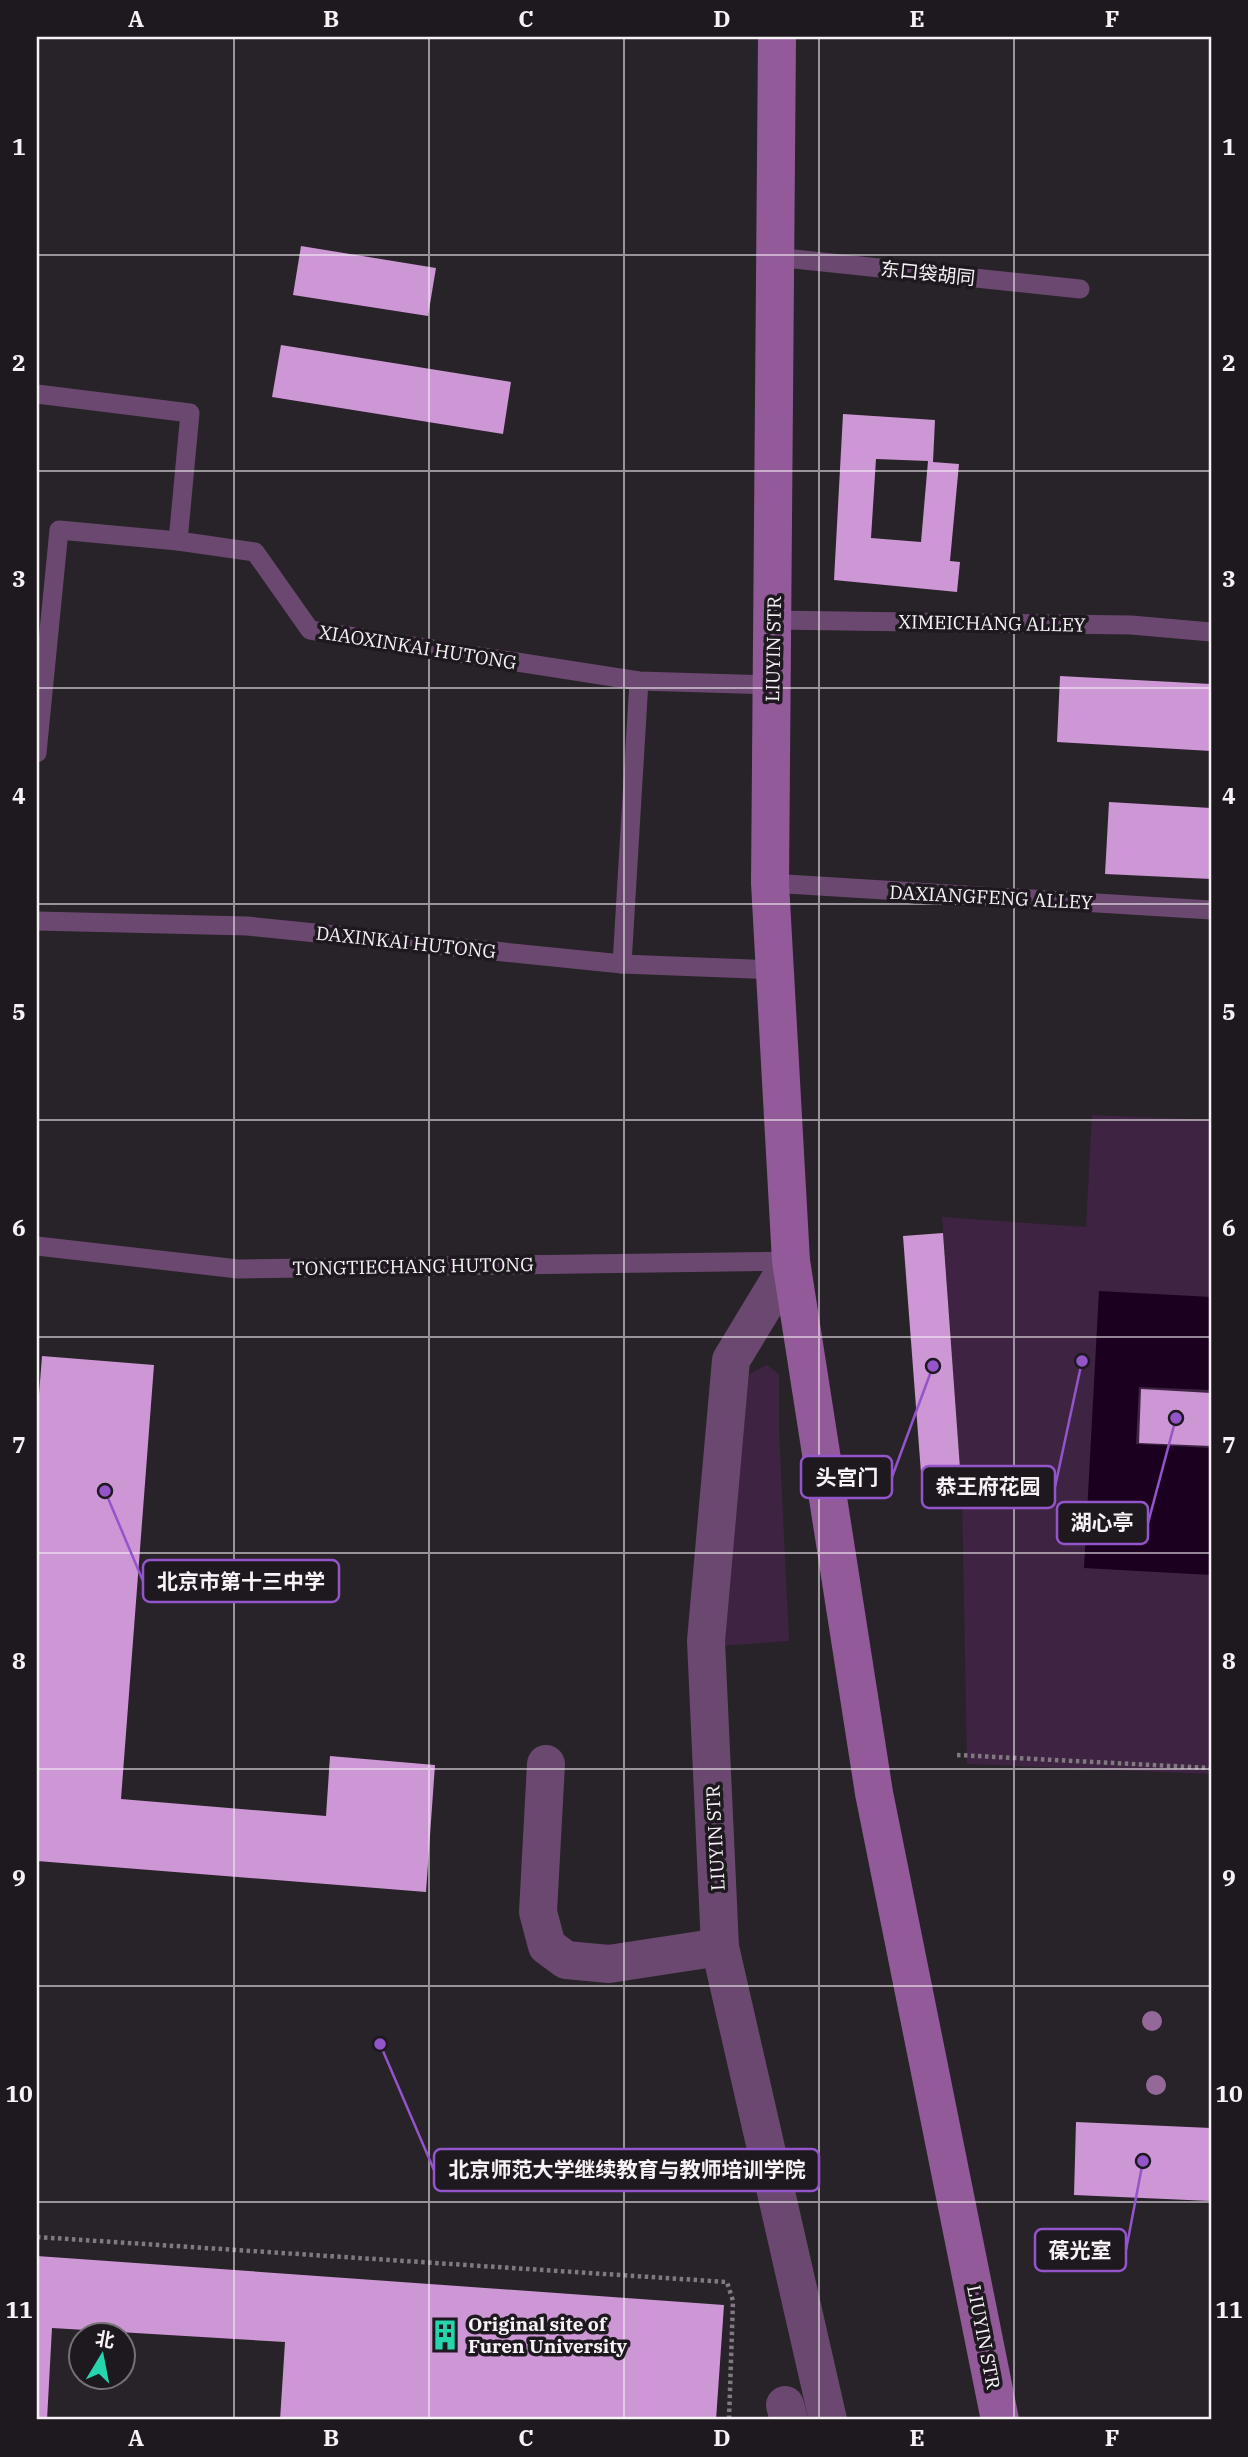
<svg xmlns="http://www.w3.org/2000/svg" width="1248" height="2457" font-family="'IBM Plex Serif','Noto Sans SC',serif">
  <style>
    .green { fill: #3e2342 }
    .water { fill: #1b0020 }
    .building { fill: #cd96d4; fill-rule: evenodd }
    .lines { fill: none; stroke-linecap: round; stroke-linejoin: round }
    .path { stroke: #807a80; stroke-width: 4.5; stroke-dasharray: 3.5 3.5; stroke-linecap: butt }
    .lane { stroke: #6b486f; stroke-width: 19 }
    .street { stroke: #6b486f; stroke-width: 38 }
    .secondary { stroke: #925a98; stroke-width: 38 }
    .tree { fill: #946999 }
    .grid { fill: none; stroke: #f6f2f6; stroke-width: 2; stroke-opacity: 0.55 }
    .labels { text-anchor: middle; stroke-width: 7; stroke-linejoin: round; paint-order: stroke }
    .street-label { font-size: 19px; fill: #f6f2f6; stroke: #1e191f }
    .poi-label { font-size: 19px; font-weight: bold; fill: #f6f2f6; stroke: #1e191f; text-anchor: start }
    .leader { fill: none; stroke: #9454ca; stroke-width: 2.5 }
    .callout-dot { fill: #9454ca; stroke: #1e191f; stroke-width: 2.5 }
    .callout { fill: #1e191f; stroke: #9454ca; stroke-width: 2.5 }
    .callout-label { font-size: 21px; text-anchor: middle; font-weight: bold; fill: #f6f2f6 }
    .neatline { fill: none; stroke: #f6f2f6; stroke-width: 2.5 }
    .grid-label { font-size: 23px; text-anchor: middle; font-weight: bold; fill: #f6f2f6 }
  </style>
  <rect width="100%" height="100%" fill="#282229"/>
  <g class="green">
    <path d="M1092,1115l119,5v654l-244,-10 -5,-269 -20,-278 144,10z"/>
    <path d="M767,1365l12,9v57l10,210 -68,5 28,-272z"/>
  </g>
  <path class="water" d="M1099,1291l112,6v93l-72,-3 -3,57 75,4v127l-127,-7z"/>
  <g class="building">
    <path d="M301,246l135,22 -8,48 -135,-21z"/>
    <path d="M281,345l230,37 -8,52 -231,-37z"/>
    <path d="M843,414l92,6 -2,42 26,2 -9,97 10,1 -3,30 -123,-12zM876,459l52,2 -7,81 -50,-4z"/>
    <path d="M1060,676l151,8v67l-154,-9z"/>
    <path d="M1109,802l102,6v71l-106,-5z"/>
    <path d="M943,1233l19,263 -39,3 -20,-263z"/>
    <path d="M42,1356l112,9 -33,434 205,17 4,-60 105,9 -9,127 -389,-31v-441z"/>
    <path d="M1141,1389l70,4v53l-72,-3z"/>
    <path d="M1076,2122l135,6v73l-137,-6z"/>
    <path d="M37,2256l687,49 -8,115h-436l5,-78 -233,-14 -5,92h-10z"/>
  </g>
  <g class="lines">
    <g class="path">
      <path d="M957,1755l254,13"/>
      <path d="M37,2237l690,45 6,19 -4,119"/>
    </g>
    <g class="lane">
      <path d="M775,257l305,32"/>
      <path d="M37,394l153,19 -12,128 77,11 55,78 329,51 133,4"/>
      <path d="M773,620l358,5 80,7"/>
      <path d="M37,753l22,-223 119,11"/>
      <path d="M770,883l441,27"/>
      <path d="M37,921l210,5 375,38 153,6"/>
      <path d="M622,964l17,-283"/>
      <path d="M37,1246l201,23 553,-8"/>
    </g>
    <g class="street">
      <path d="M791,1261l-60,99 -25,281 14,306 108,473"/>
      <path d="M546,1764l-8,148 9,34 19,14 43,4 111,-17"/>
      <path d="M785,2405l4,15"/>
    </g>
    <path class="secondary" d="M777,37l-7,846 21,378 83,532 126,627"/>
  </g>
  <g class="tree">
    <circle cx="1152" cy="2021" r="10"/>
    <circle cx="1156" cy="2085" r="10"/>
  </g>
  <path class="grid" d="M234,37v2383M429,37v2383M624,37v2383M819,37v2383M1014,37v2383M37,255h1174M37,471h1174M37,688h1174M37,904h1174M37,1120h1174M37,1337h1174M37,1553h1174M37,1769h1174M37,1986h1174M37,2202h1174"/>
  <defs>
    <g id="building-bare" transform="scale(2.415)"><path d="M-4-6H4V6H1V3H-1V6H-4ZM-2.5-4.3h1.7v1.8h-1.7ZM.8-4.3h1.7v1.8H.8ZM-2.5-1h1.7V.8h-1.7ZM.8-1h1.7V.8H.8Z" fill="#24d5ae" stroke="#1e191f" stroke-width="2.5" paint-order="stroke"/></g>
  </defs>
  <g fill-rule="evenodd">
    <use href="#building-bare" x="445" y="2335"/>
  </g>
  <g class="labels">
    <g class="street-label">
      <text transform="translate(928 273) rotate(6)" y="7">东口袋胡同</text>
      <text transform="translate(992 623) rotate(1)" y="7">XIMEICHANG ALLEY</text>
      <text transform="translate(418 647) rotate(9)" y="7">XIAOXINKAI HUTONG</text>
      <text transform="translate(773 649) rotate(-89)" y="7">LIUYIN STR</text>
      <text transform="translate(991 897) rotate(3)" y="7">DAXIANGFENG ALLEY</text>
      <text transform="translate(406 942) rotate(6)" y="7">DAXINKAI HUTONG</text>
      <text transform="translate(413 1266) rotate(-1)" y="7">TONGTIECHANG HUTONG</text>
      <text transform="translate(715 1838) rotate(-93)" y="7">LIUYIN STR</text>
      <text transform="translate(984 2337) rotate(79)" y="7">LIUYIN STR</text>
    </g>
    <g class="poi-label">
      <text x="468" y="2331">Original site of<tspan x="468" dy="22">Furen University</tspan></text>
    </g>
  </g>
  <path class="leader" d="M933 1366L892 1477M1082 1361L1055 1487M1176 1418L1148 1523M105 1491L143 1581M380 2044L434 2170M1143 2161L1126 2250"/>
  <g class="callout-dot">
    <circle cx="933" cy="1366" r="7"/>
    <circle cx="1082" cy="1361" r="7"/>
    <circle cx="1176" cy="1418" r="7"/>
    <circle cx="105" cy="1491" r="7"/>
    <circle cx="380" cy="2044" r="7"/>
    <circle cx="1143" cy="2161" r="7"/>
  </g>
  <g class="callout">
    <rect x="801" y="1456" width="91" height="42" rx="7"/>
    <rect x="922" y="1466" width="133" height="42" rx="7"/>
    <rect x="1057" y="1502" width="91" height="42" rx="7"/>
    <rect x="143" y="1560" width="196" height="42" rx="7"/>
    <rect x="434" y="2149" width="385" height="42" rx="7"/>
    <rect x="1035" y="2229" width="91" height="42" rx="7"/>
  </g>
  <g class="callout-label">
    <text x="847" y="1485">头宫门</text>
    <text x="988" y="1494">恭王府花园</text>
    <text x="1102" y="1530">湖心亭</text>
    <text x="241" y="1589">北京市第十三中学</text>
    <text x="627" y="2177">北京师范大学继续教育与教师培训学院</text>
    <text x="1080" y="2258">葆光室</text>
  </g>
  <rect width="1248" height="2457" fill="none" stroke="#1e191f" stroke-width="77"/>
  <g transform="translate(102 2356) rotate(10)"><circle r="33" fill="#1e191f" stroke="#747075" stroke-width="2"/>
  <path d="M0-5L12 26L0 18L-12 26Z" fill="#24d5ae"/>
  <text y="-10" font-size="19" font-weight="bold" text-anchor="middle" fill="#f6f2f6">北</text>
  </g>
  <rect x="38" y="38" width="1172" height="2380" class="neatline"/>
  <g class="grid-label">
    <text x="136" y="27">A</text>
    <text x="331" y="27">B</text>
    <text x="526" y="27">C</text>
    <text x="722" y="27">D</text>
    <text x="917" y="27">E</text>
    <text x="1112" y="27">F</text>
    <text x="19" y="155">1</text>
    <text x="1229" y="155">1</text>
    <text x="19" y="371">2</text>
    <text x="1229" y="371">2</text>
    <text x="19" y="587">3</text>
    <text x="1229" y="587">3</text>
    <text x="19" y="804">4</text>
    <text x="1229" y="804">4</text>
    <text x="19" y="1020">5</text>
    <text x="1229" y="1020">5</text>
    <text x="19" y="1236">6</text>
    <text x="1229" y="1236">6</text>
    <text x="19" y="1453">7</text>
    <text x="1229" y="1453">7</text>
    <text x="19" y="1669">8</text>
    <text x="1229" y="1669">8</text>
    <text x="19" y="1886">9</text>
    <text x="1229" y="1886">9</text>
    <text x="19" y="2102">10</text>
    <text x="1229" y="2102">10</text>
    <text x="19" y="2318">11</text>
    <text x="1229" y="2318">11</text>
    <text x="136" y="2446">A</text>
    <text x="331" y="2446">B</text>
    <text x="526" y="2446">C</text>
    <text x="722" y="2446">D</text>
    <text x="917" y="2446">E</text>
    <text x="1112" y="2446">F</text>
  </g>
</svg>
